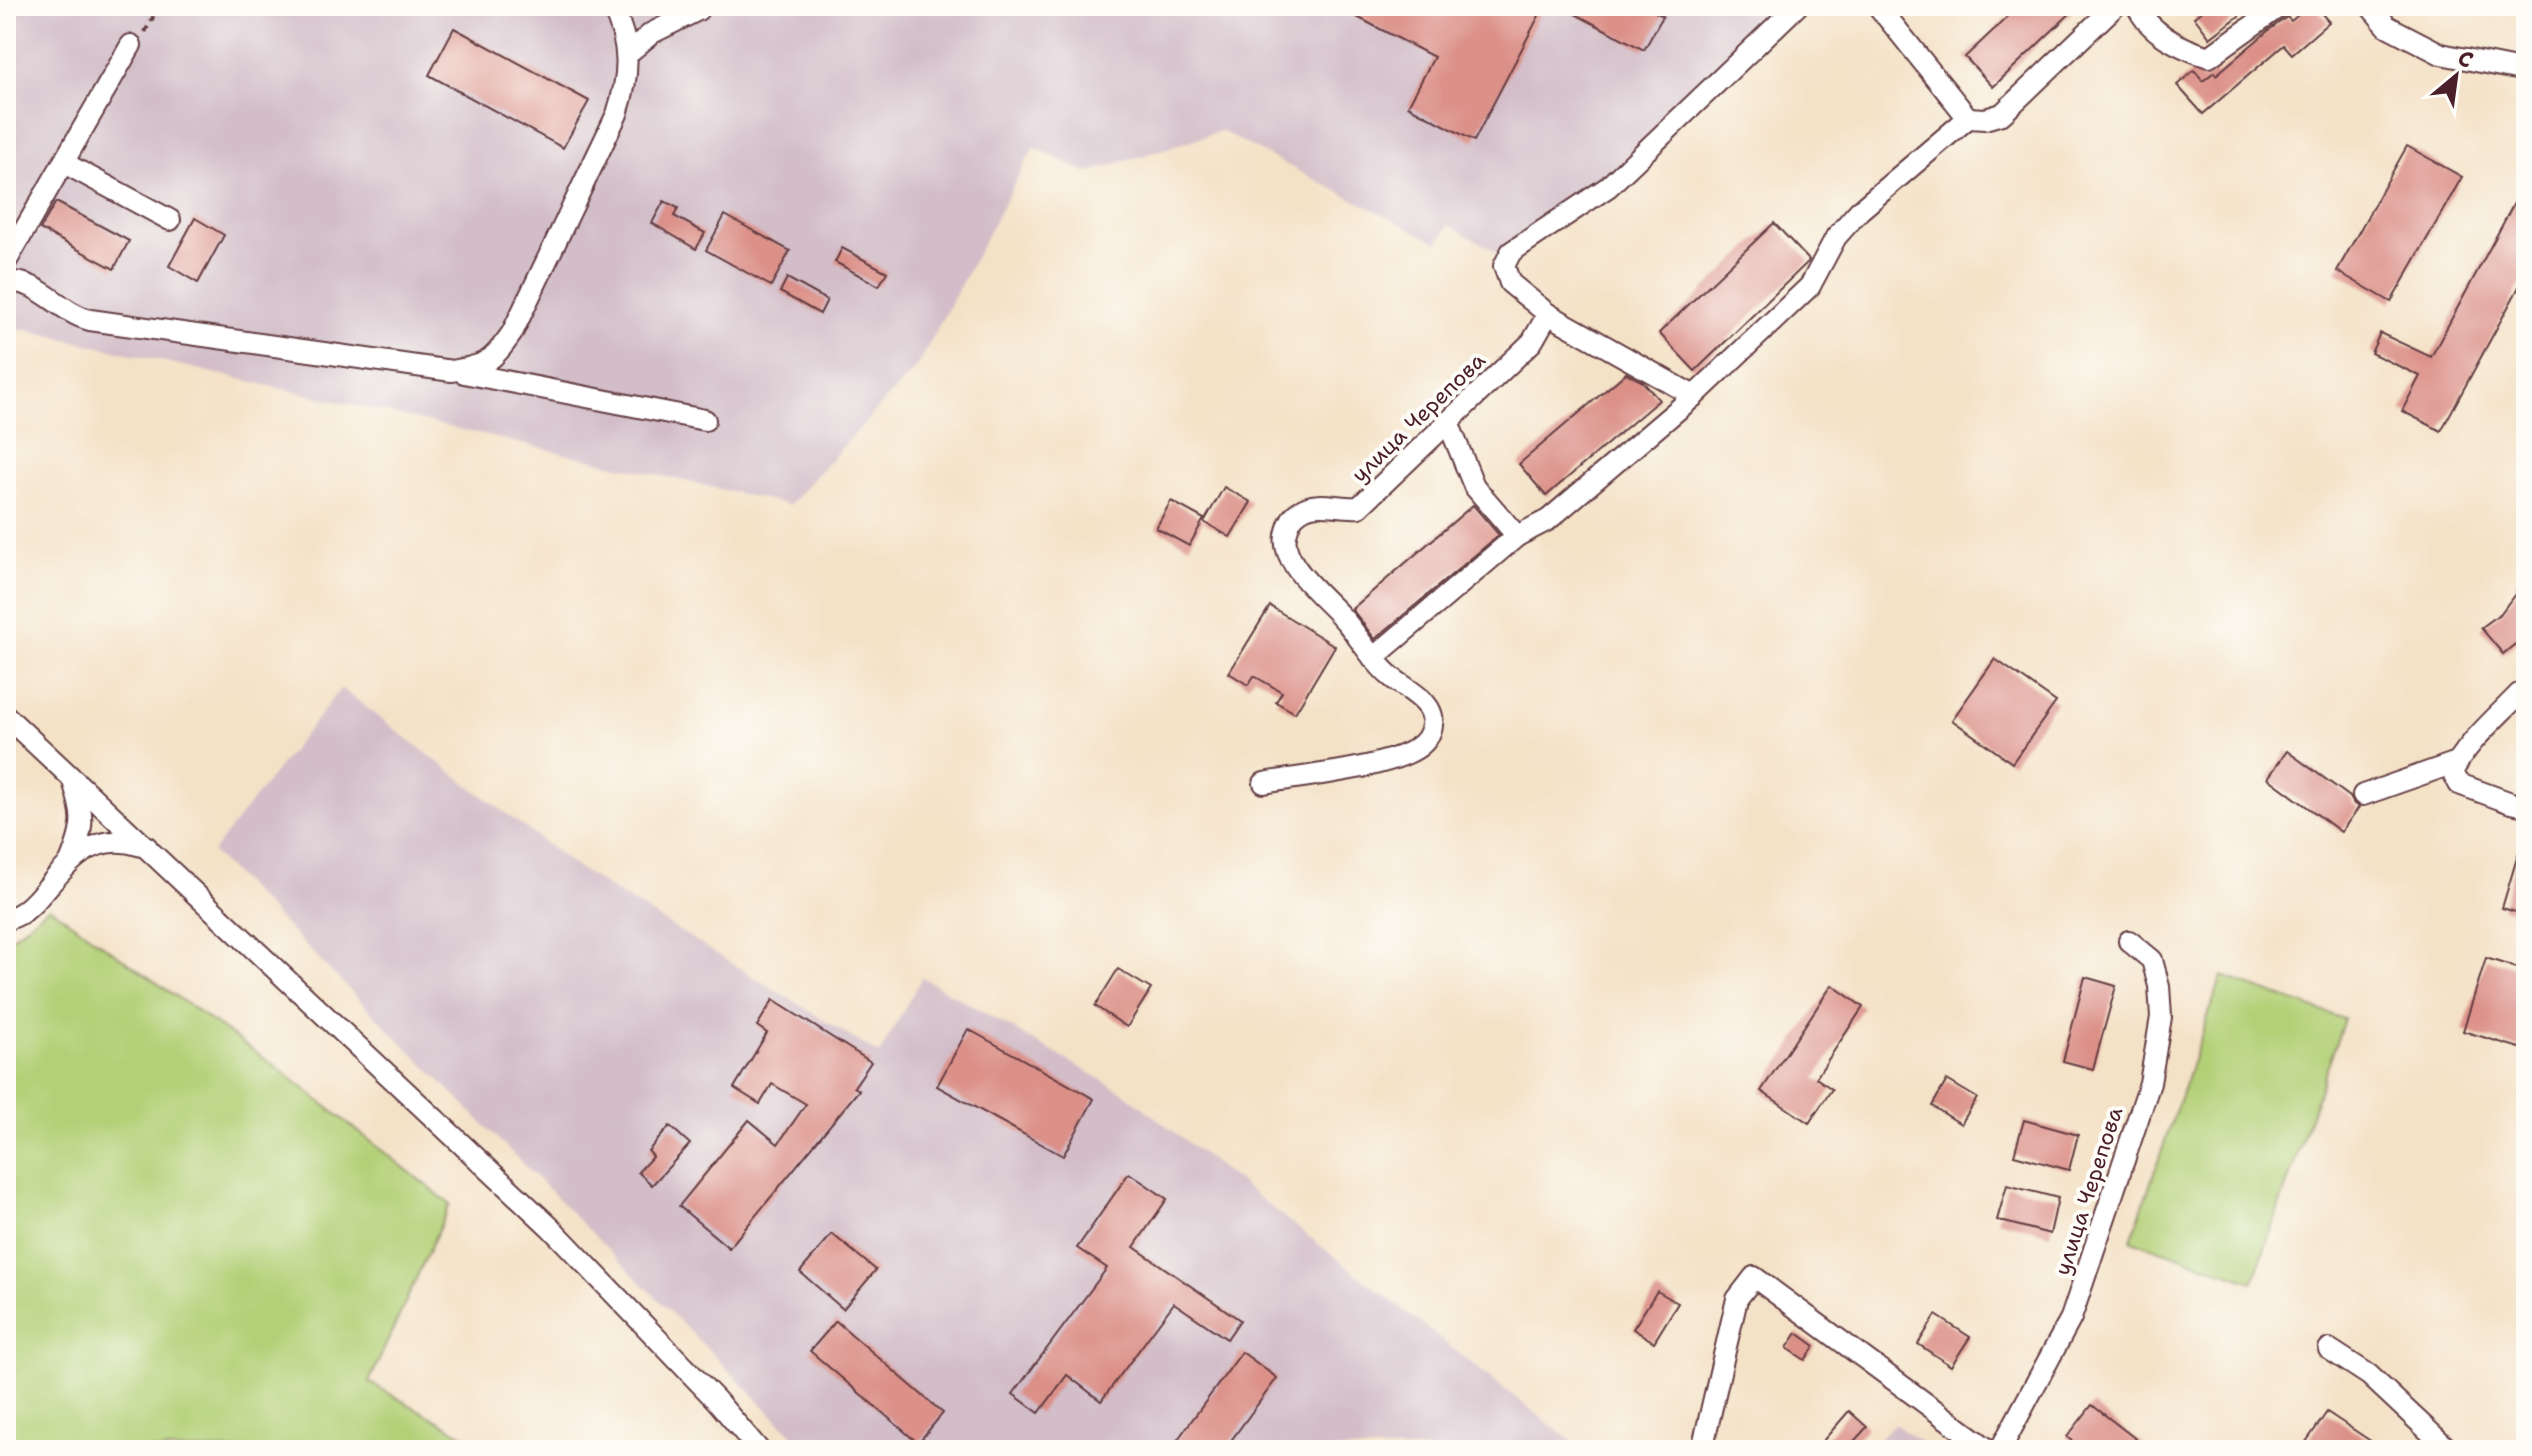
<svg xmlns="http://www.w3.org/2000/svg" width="2532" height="1456" font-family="'Shantell Sans',sans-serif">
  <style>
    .industrial { fill: #d2bdc8 }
    .green { fill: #b3d077; stroke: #7e7851; stroke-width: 2 }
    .building { fill: #db9088 }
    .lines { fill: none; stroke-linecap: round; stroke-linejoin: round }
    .minor-casing { stroke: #643c42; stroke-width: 24 }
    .path { stroke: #643c42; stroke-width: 4; stroke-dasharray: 6 6; stroke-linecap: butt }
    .minor { stroke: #fff; stroke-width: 20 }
    .labels { text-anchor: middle; stroke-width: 8; stroke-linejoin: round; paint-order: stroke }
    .street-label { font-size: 22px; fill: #4a1f2b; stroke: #fdfcf7 }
  </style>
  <rect width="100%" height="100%" fill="#fdfcf7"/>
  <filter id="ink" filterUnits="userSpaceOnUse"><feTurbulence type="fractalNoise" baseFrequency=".0125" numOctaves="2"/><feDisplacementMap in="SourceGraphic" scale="16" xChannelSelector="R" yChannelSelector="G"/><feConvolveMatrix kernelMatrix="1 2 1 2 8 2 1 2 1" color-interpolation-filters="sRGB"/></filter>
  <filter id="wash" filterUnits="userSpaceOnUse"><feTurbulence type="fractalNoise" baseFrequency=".006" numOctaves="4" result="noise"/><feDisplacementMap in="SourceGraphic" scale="32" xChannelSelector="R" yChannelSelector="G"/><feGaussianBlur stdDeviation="1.8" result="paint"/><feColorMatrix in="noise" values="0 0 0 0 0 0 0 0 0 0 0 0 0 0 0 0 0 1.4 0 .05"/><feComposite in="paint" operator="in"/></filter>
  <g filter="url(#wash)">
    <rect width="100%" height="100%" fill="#f4e2c7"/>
    <g class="industrial">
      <path d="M6,6h1779l-168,164 -119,83 -49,-28 -11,18 -217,-112 -134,42 -53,-26 -116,218 -129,140 -771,-177 -12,-6z"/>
      <path d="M341,688l238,181 300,185 43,-77 201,115 460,358h-775l-596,-598z"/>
      <path d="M1894,1424l38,26h-63z"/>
    </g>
    <g class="green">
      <path d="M49,907l229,161 172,136 -81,178 121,68h-484v-510h3z"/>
      <path d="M2222,976l122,43 -91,263 -122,-42z"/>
    </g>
    <g id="blocks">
      <g class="building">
        <path d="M1336,6h208l-70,135 -66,-35 26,-49z"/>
        <path d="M1560,6h84l19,10 -19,34z"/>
        <path d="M2019,6h59l-85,81 -28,-30z"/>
        <path d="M2209,6h43l-42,32 -16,-21z"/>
        <path d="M2309,6h6l14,16 -37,32 -8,-9 -81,69 -26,-29 17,-15 9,11 11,-9 2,3 53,-45 18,-13 4,4z"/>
        <path d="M454,28l135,73 -26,47 -134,-73z"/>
        <path d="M2407,146l55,31 -71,125 -54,-31z"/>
        <path d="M2526,181v93l-85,157 -39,-20 18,-35 -49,-23 9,-20 51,24z"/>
        <path d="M664,201l14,7 -4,8 31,17 -9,16 -44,-26z"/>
        <path d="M56,202l73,39 -15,28 -74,-40z"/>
        <path d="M725,215l65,36 -19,35 -65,-36z"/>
        <path d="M195,218l29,17 -26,48 -29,-17z"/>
        <path d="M1774,223l35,37 -1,2 -113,109 -36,-38z"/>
        <path d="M842,248l45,24 -8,14 -44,-24z"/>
        <path d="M787,278l40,22 -7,14 -40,-22z"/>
        <path d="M1626,373l17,9 16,18 -113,96 -27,-32z"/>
        <path d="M1224,487l27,15 -21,35 -26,-15z"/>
        <path d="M1171,501l33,18 -15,27 -33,-18z"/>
        <path d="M1473,505l26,30 -124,104 -23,-30z"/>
        <path d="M2526,579v56l-23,19 -22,-26 20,-15z"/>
        <path d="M1270,606l65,40 -40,67 -19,-11 6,-10 -28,-16 -6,9 -19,-12z"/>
        <path d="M1995,659l61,43 -44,61 -60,-43z"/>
        <path d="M2287,751l63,46 4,7 5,3 -18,25 -73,-54z"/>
        <path d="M2522,841l4,1v73l-24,-7z"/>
        <path d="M2486,958l40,13v79l-63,-19z"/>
        <path d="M1118,969l33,20 -24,38 -32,-21z"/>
        <path d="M2085,977l31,9 -23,83 -30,-8z"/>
        <path d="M1832,985l31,22 -47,71 16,11 -23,34 -48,-32z"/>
        <path d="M773,1000l98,62 -17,25 5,3 -130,158 -50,-42 70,-86 29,24 28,-40 -34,-20 -12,20 -26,-16 33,-55 -10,-7z"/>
        <path d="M968,1029l126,70 -31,57 -126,-70z"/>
        <path d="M1947,1080l30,18 -16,26 -29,-18z"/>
        <path d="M2024,1120l54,15 -9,35 -55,-15z"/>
        <path d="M670,1126l20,18 -38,41 -14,-13 15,-16 -5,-5z"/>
        <path d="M1129,1173l38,26 -33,48 106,73 -13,19 -53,-36 -73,98 -34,-26 -28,38 -26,-19 94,-126 -30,-20z"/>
        <path d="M2007,1185l51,13 -8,36 -53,-14z"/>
        <path d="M832,1234l44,36 -33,39 -43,-37z"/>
        <path d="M1657,1291l21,12 -24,39 -21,-13z"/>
        <path d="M1936,1315l34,22 -19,29 -33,-22z"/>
        <path d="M836,1321l107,92 -25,30 -108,-92z"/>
        <path d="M1797,1333l18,13 -10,14 -18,-12z"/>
        <path d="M1242,1352l35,26 -53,72h-54z"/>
        <path d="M2092,1405l58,45h-66l-17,-13z"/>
        <path d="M1849,1411l18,16 -21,23h-31z"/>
        <path d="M2327,1412l57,38h-66l-12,-8z"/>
      </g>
    </g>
  </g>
  <g filter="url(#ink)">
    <use href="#blocks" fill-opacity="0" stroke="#643c42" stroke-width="2"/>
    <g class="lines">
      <g class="minor-casing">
        <g id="minor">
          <path d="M2137,6c13,28 44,42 72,51l71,-51"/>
          <path d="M2370,6l17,20 54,28 85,17"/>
          <path d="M627,54l25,-21 46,-23"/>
          <path d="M1968,118l17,1 17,-5 113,-108"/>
          <path d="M64,163l106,57"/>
          <path d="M6,262l125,-217"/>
          <path d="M6,282c34,-3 52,30 84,38l362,51c35,-6 39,-8 60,-38l105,-219c13,-40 14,-70 -5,-108"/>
          <path d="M1548,314l146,82 116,-110 26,-49 23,-26 109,-93 -90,-112"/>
          <path d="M464,373l241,47"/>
          <path d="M1517,536l31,-16 146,-124"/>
          <path d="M1373,658l144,-122 -43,-50 -26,-64"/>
          <path d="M2526,694h-7c-21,22 -55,51 -66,78l6,12 52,19 15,3"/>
          <path d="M6,716l545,512 166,173 42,49"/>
          <path d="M1264,783c36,-7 133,-15 158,-39 7,-6 12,-18 10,-28 -4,-18 -30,-29 -43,-41 -17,-15 -28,-35 -42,-52 -19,-24 -71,-60 -60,-92 2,-8 6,-16 13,-20 17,-12 40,-2 59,-4l173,-165 16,-28 -38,-31 -6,-17 7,-14 97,-65 189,-181"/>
          <path d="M2363,795l94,-33"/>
          <path d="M71,860c14,-35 13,-44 2,-79"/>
          <path d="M6,919c13,-2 22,-10 31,-20 23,-25 46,-61 85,-57 8,0 17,4 25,5"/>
          <path d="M2329,1349l40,26 80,75"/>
          <path d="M1702,1450l35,-151 17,-22 235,173"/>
          <path d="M2000,1450l71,-132 79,-235 11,-66 -2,-31 -7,-26 -23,-19"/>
        </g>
      </g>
      <path class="path" d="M145,32l14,-26"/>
      <use href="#minor" class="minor"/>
    </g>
  </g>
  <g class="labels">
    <g class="street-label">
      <text transform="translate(1418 417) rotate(-44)" y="8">улица Черепова</text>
      <text transform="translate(2088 1191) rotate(-72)" y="8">улица Черепова</text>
    </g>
  </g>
  <rect width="2532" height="1456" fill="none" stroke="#fdfcf7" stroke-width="32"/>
  <g transform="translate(2456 76) rotate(29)" stroke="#fdfcf7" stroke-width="6" paint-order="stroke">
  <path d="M0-6L14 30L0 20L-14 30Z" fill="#4a1f2b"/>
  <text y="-12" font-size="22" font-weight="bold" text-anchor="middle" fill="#4a1f2b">С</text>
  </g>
</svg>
